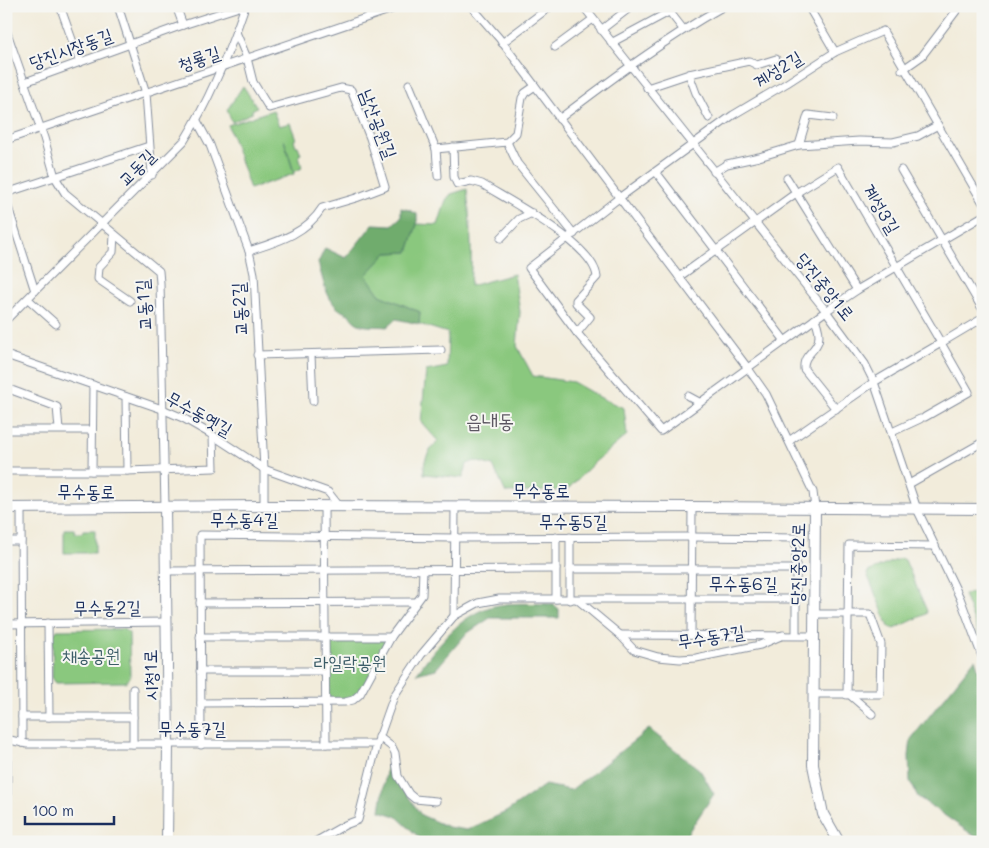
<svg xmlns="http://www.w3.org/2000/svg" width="989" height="848" font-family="Mali,'Poor Story',sans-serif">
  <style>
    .green { fill: #8ac87e; stroke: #527c6e }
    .forest { fill: #6fac6d; stroke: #456e66 }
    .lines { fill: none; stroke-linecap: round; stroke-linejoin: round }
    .street-casing { stroke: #868e9c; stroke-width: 9 }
    .secondary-casing { stroke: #868e9c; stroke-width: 12 }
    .street { stroke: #fff; stroke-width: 7 }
    .secondary { stroke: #fff; stroke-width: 10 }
    .labels { text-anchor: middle; stroke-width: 4; stroke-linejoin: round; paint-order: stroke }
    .street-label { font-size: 18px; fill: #1b2f5e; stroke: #f6f6f2 }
    .park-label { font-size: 18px; fill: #3c5d68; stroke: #f6f6f2 }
    .quarter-label { font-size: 20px; fill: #5d5762; stroke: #f6f6f2 }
  </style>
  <rect width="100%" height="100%" fill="#f6f6f2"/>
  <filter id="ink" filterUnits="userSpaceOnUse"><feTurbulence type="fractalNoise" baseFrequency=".02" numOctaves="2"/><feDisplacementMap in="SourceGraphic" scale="10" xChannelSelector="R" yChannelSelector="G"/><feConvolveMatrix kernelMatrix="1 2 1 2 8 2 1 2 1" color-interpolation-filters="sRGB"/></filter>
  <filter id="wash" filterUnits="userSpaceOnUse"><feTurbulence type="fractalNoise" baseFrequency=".0096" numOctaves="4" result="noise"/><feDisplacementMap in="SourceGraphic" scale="20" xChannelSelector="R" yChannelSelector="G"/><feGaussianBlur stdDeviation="1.12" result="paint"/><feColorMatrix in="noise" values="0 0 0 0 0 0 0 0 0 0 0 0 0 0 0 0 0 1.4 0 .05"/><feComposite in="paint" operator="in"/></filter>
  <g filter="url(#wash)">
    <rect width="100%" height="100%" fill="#f2ecdb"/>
    <g class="green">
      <path d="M243,86l14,21 -5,3v3l-20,9 -5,-12z"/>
      <path d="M273,110l6,16 11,-3 6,16 -2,1 2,6h2l3,8 -2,1 3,13 -8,4 -10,-32 10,34 -44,15 -22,-64z"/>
      <path d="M467,189c3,33 6,64 3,97l44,-12 6,38 -3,34 16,30 40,6 30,17 21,9 3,27 -31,26 -29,29 -61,3 -13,-27 -18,-5 -8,3 -4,14 -39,-4c-1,-15 4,-22 14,-33l-17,-19 5,-51 21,-4 1,-34 -29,-9 1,-12 -40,-17 -15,-20 22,-22 21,-1 9,-28 21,1 8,-25 5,-6z"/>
      <path d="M64,529h10l1,4h7l1,-3h12v23h-31z"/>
      <path d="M901,558l4,2 22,51 -1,3 -32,15 -5,-2 -22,-53 1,-2z"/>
      <path d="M979,590l4,14v41l-19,-50z"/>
      <path d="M123,629l6,4 1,44 -4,5 -70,1 -4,-5 1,-43 4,-5z"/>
      <path d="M330,640h57l-27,54 -7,5h-23l-2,-2v-54z"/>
    </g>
    <g class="forest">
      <path d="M401,208l8,2 8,4v10l-9,28 -21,1 -21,22 14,20 40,17 -1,12 -23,-5 -9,8c-16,-2 -30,3 -38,-13 -22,-6 -25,-32 -31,-51l7,-15 21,10 27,-34 19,1 9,-8z"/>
      <path d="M553,604l6,5v9h-69l-24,16 -30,35 -20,5c21,-28 46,-63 83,-69 17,-3 36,-1 54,-1z"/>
      <path d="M975,659l8,25v158l-65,-45 -8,-16 -1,-25 2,-17z"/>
      <path d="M649,729l51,41 14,24 -27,40 1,8h-264l-28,-26 -16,-5 7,-46 34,50 27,12 19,3 39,-18 39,-27 26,5z"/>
    </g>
  </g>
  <g filter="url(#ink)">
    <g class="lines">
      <g class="street-casing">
        <g id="street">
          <path d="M60,6l20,56"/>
          <path d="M118,6l28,87 6,82"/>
          <path d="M176,6l7,19"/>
          <path d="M471,6l28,32 248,329 19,27 47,98 2,16"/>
          <path d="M583,6l243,305 39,53 9,18 43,127 43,89 23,61"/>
          <path d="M665,6l18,23"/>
          <path d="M808,6l27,46"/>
          <path d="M6,30l38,108 11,39 10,16 94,78 1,12 5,224"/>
          <path d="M601,30l31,-24"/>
          <path d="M236,32l11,26 6,24 16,26 72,-20 10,2 19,48 15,49 -29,11 -34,10c-16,26 -46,34 -73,43"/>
          <path d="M502,43l49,-37"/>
          <path d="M611,43l69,-37"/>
          <path d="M555,47l38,-28"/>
          <path d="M902,70l20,-14 38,-50"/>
          <path d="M689,74l7,19 13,25"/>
          <path d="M25,82l158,-57 59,-19"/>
          <path d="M409,84l27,65 71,-7 9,-9 6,-35 3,-5 10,-7"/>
          <path d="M647,88l42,-14 60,-13 8,4 19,-6"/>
          <path d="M559,119c54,-41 106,-80 165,-113"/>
          <path d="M197,121l13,24 39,106 5,23 10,195v37"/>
          <path d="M6,140l395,-134"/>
          <path d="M507,142l10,21 57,71"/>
          <path d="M799,145l60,-4 34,1 25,-6 20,-11"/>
          <path d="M453,147l1,30 3,7 14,-3 11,3c27,17 112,60 115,93l-21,23v3l14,14 -13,16"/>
          <path d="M436,149l2,27"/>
          <path d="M901,170l82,140"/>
          <path d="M656,172l129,169"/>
          <path d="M714,172l13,-8 32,-7 40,-12 9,-30 25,3"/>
          <path d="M787,178l70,112"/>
          <path d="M6,193l143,-47"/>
          <path d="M6,201l29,90"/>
          <path d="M983,203l-100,-172 -48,21 -48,31 -54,32 -114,83 -90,70 48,65 84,98 165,-120 31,-21 126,-74"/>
          <path d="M114,235l-1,17 -14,15 -1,12 32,22"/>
          <path d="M501,238l18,-19 13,-6"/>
          <path d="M679,277l117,-84 42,-26 103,176 -67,39 -85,59"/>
          <path d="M28,299l28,25"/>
          <path d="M815,319c14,33 -13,29 -11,50l32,40"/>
          <path d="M6,320l178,-179c26,-42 45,-88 61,-135"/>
          <path d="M6,355l156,54 21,9 26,15 55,36 64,23 12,15"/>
          <path d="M257,355l184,-5"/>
          <path d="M311,355l2,46"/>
          <path d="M6,388l51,19 2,22"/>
          <path d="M688,396l11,6"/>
          <path d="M126,397l1,74"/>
          <path d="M925,417l44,-25 -28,-49 42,-25"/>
          <path d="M6,430h86"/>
          <path d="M892,432l28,-13"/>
          <path d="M6,471h121l87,-3 -1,-32"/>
          <path d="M92,471l1,-86"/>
          <path d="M909,484l74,-42"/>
          <path d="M324,507l2,237"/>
          <path d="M21,508l1,235"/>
          <path d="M570,537v63"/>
          <path d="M6,541h15"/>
          <path d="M570,569h226"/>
          <path d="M166,571l390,-2"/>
          <path d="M556,599v-62"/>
          <path d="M578,600l42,35 14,15 24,7 22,2 16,-1 64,-13 23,-10"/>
          <path d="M200,603l216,-1"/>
          <path d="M454,616l1,-109"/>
          <path d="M48,623l1,94"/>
          <path d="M6,624l160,-2"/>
          <path d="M691,634l1,-127"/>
          <path d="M620,635l193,1"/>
          <path d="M200,637h191"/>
          <path d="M200,671h125"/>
          <path d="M133,689v55"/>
          <path d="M813,694h67l1,-50 -11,-30h-56"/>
          <path d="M847,695l2,-150 86,1"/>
          <path d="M850,695l22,19"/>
          <path d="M201,703l144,-1 8,-2 7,-6 31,-57 31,-42 1,-25"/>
          <path d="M22,717h111"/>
          <path d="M379,737l13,10 3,6 3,23 11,18 6,5 21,2"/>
          <path d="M6,739l21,5h350"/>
          <path d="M201,745l-1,-210 254,3 238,-1 104,1v97"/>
          <path d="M167,841l11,1"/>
          <path d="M7,842v-103"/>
          <path d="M315,842l30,-17 13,-5 19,-76 17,-48 27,-41 33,-39 24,-13 21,-4h296"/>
        </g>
      </g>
      <g class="secondary-casing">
        <g id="secondary">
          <path d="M165,507l3,238 -1,97"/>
          <path d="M6,508l258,-2 428,1 291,2"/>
          <path d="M815,508l-2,257 10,49 16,28"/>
        </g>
      </g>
      <use href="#street" class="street"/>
      <use href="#secondary" class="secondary"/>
    </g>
  </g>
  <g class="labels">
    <g class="street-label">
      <text transform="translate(71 49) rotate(-20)" y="6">당진시장동길</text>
      <text transform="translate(199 59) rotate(-19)" y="6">청룡길</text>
      <text transform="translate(778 70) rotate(-32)" y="6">계성2길</text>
      <text transform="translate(378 124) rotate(69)" y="6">남산공원길</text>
      <text transform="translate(137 168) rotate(-45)" y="6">교동길</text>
      <text transform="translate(881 209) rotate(59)" y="6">계성3길</text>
      <text transform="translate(825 287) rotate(51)" y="6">당진중앙1로</text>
      <text transform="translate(144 305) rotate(-94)" y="6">교동1길</text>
      <text transform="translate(240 309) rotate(-93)" y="6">교동2길</text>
      <text transform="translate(199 414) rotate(29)" y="6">무수동옛길</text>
      <text x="541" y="497">무수동로</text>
      <text x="86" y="498">무수동로</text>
      <text x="244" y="526">무수동4길</text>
      <text x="573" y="528">무수동5길</text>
      <text transform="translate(798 564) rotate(-89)" y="6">당진중앙2로</text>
      <text x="743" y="590">무수동6길</text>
      <text transform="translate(107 608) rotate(-1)" y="6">무수동2길</text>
      <text transform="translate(711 637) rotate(-9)" y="6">무수동7길</text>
      <text transform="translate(151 675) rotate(-91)" y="6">시청1로</text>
      <text x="192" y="735">무수동7길</text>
    </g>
    <g class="park-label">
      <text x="91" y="662">채송공원</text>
      <text x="350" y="669">라일락공원</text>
    </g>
    <g class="quarter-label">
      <text x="490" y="428">읍내동</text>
    </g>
  </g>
  <rect width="989" height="848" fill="none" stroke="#f6f6f2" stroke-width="25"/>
  <path d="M25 816v8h89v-8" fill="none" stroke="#1b2f5e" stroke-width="2.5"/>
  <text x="32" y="816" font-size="15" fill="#1b2f5e" stroke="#f6f6f2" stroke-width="4" paint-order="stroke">100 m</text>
</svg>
